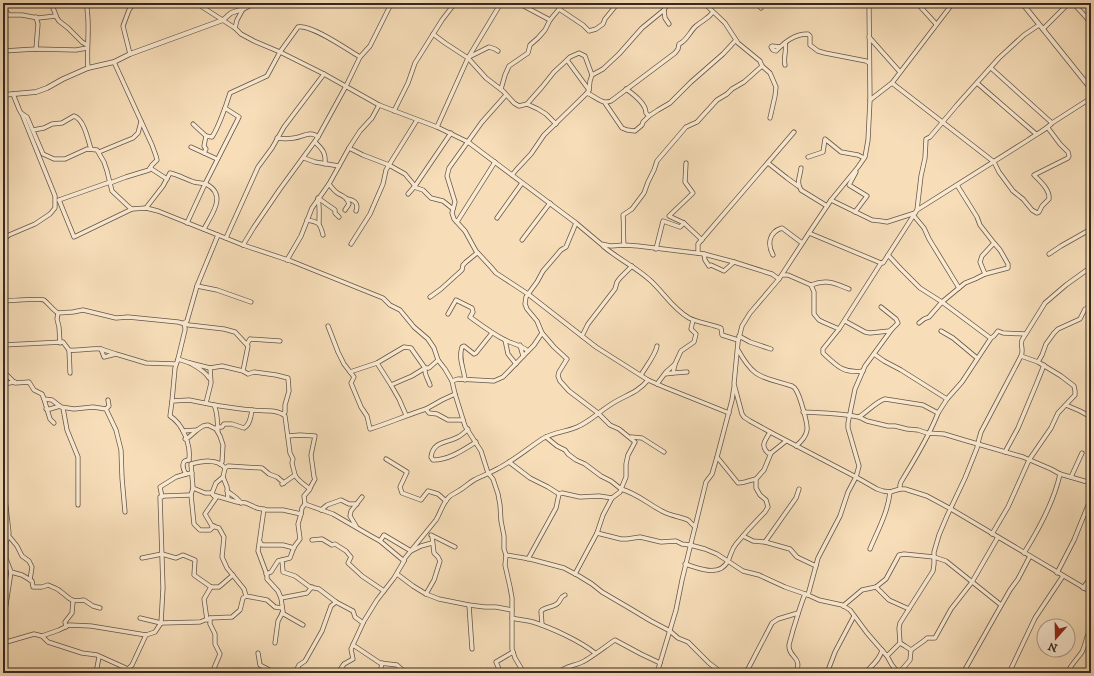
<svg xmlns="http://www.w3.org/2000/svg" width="1094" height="676" font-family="'IM FELL DW Pica',serif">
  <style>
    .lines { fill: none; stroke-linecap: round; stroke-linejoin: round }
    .minor-casing { stroke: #665647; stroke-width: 5 }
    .tertiary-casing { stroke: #665647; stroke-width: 5.5 }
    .minor { stroke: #faead2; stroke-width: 3.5 }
    .tertiary { stroke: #faead2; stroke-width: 4 }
  </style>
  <rect width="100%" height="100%" fill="#f7deb9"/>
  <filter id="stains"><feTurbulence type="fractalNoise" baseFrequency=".005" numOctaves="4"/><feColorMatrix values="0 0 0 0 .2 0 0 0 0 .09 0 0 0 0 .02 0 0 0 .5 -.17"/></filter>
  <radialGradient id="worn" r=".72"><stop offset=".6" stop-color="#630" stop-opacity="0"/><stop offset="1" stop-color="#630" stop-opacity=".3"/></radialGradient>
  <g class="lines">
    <g class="minor-casing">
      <g id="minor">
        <path d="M51,3l6,15 2,3 9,7 14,14 5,3"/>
        <path d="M86,3c5,21 0,44 2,65"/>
        <path d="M196,3l39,25 6,6 13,7 26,11 44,22 55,31 58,22 31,15 108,81 25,21 10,2 13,-1 14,1 66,8 30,8 38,12 7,5"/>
        <path d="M518,3l32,17"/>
        <path d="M704,3l21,20 13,20 22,18 2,5 8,7 6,14 -1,9 -5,22"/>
        <path d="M756,3l5,5"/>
        <path d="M869,3l1,97 -2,40 -3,17 -7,10 -27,33 -22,33 -30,46 -29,34 -8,13 -4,16 -4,42 8,30 2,3 6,4 20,11 86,45 21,12 6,2 7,1 10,-3h5l22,7 24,13 140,83"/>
        <path d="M917,3l19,21"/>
        <path d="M1073,3l12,13h2l4,-4"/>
        <path d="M3,8l6,7h13l16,3 18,-2"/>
        <path d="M559,9l24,16 6,6 7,-2 7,-5 2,-5 13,-16"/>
        <path d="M664,10l1,8 4,6"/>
        <path d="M1085,16l6,7"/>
        <path d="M36,17l2,7 -2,25"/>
        <path d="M235,28l2,-8 6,-11"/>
        <path d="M1043,29l26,-26"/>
        <path d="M433,34l12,9 23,15 18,20 17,13 11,12 5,3 8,-2 11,5 8,5 10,10"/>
        <path d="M869,37l31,35"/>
        <path d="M780,47l-8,-1 -1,1 2,3 3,1c9,-9 18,-17 32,-17l2,2v9l8,6 7,2 41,8 3,2"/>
        <path d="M3,51l33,-2 40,1 11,-2"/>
        <path d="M130,54l-7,-28 6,-16 5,-7"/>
        <path d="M469,57l20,-10 6,2 3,2"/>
        <path d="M785,65c-2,-7 2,-15 0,-22"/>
        <path d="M991,68l61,55"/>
        <path d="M892,83l102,79 5,10 14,19 10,8 9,11 5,3 2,-1 3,-6 7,-7c1,-9 -8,-17 -15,-24l34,-17 1,-2 -1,-4 -8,-8 -12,-16"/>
        <path d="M977,83l59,51"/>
        <path d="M501,89l4,-14 4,-9 19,-13 2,-8 8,-7 7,-8 5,-10 14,-17"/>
        <path d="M589,90l-22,-30 3,-3 9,-4 6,3 7,19"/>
        <path d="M587,93l2,-3 1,-9 2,-6 11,-6 16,-15 23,-26 22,-18 4,-7"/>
        <path d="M13,94l6,15 2,4 6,4 16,37 11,5h11l22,-10 10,1 7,12 3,9 5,20 17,16 3,2 14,-1 12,3 85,34 48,16 92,37 7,7 10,5 14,17 14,12 6,9 4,12 7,9 7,12 3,13 10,32 16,25 7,22 5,6 5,15 2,11 1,16 3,15v13l2,6 -1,10 5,22 2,11v51l3,9 9,15"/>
        <path d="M506,95l-24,27 -33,46 -2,8 8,26 -3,11 2,6 11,12 11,20 14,15 6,7 32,21 68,53 52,33"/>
        <path d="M870,100l22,-17 61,-80"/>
        <path d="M605,103l17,25 5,2 8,1 7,-6 1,-3 6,-6 -3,-3c0,-10 -13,-19 -20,-24"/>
        <path d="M527,104l15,-17 12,-15 13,-12"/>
        <path d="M394,111l14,-28 7,-20 27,-43 13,-17"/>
        <path d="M649,116l9,-6 12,-7 21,-21 32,-28 13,-14"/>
        <path d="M193,124l13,12"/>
        <path d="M437,127l31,-69 33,-55"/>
        <path d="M33,130l11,-2 8,-4 10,-1 12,-7c10,3 14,24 17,33"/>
        <path d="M277,138c6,1 11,1 17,0 8,-1 17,-8 24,-1"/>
        <path d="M315,142c7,7 11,10 10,22"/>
        <path d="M191,147l26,12"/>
        <path d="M349,148l14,7 26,10 28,-45"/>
        <path d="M99,152l34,-14 5,-5 3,-11"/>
        <path d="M204,153l2,-4 -2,-3 2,-10 6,1c6,-9 9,-19 13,-29"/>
        <path d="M808,157l15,-5 2,-13 16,13 17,3 6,3"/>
        <path d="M304,158l11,4 24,4"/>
        <path d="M686,163l-1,19 8,11 -24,23 15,7 18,17"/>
        <path d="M768,163l19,15 11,8"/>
        <path d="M150,168l17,11"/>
        <path d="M801,168c-1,10 -5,13 0,22l26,16"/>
        <path d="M512,175l5,-6 14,-15 13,-19 43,-42c8,3 15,12 24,8l64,-48 3,-4 1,-5c8,-3 11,-13 17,-18 7,-6 12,-7 17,-14"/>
        <path d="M110,183l16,-6 23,-7 3,-5 5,-5 -1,-4 -4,-11 -38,-83"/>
        <path d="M329,184c3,4 6,8 10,10 6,3 8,4 10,10l-4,6"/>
        <path d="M414,187l9,3 8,8 12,3 10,8"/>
        <path d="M408,194l7,-8 36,-53"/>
        <path d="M318,198l17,12v3l4,4"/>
        <path d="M318,199c2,8 1,16 1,25"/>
        <path d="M347,199c7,1 12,4 9,12"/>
        <path d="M59,200l15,37 58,-28"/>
        <path d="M59,200l51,-18"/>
        <path d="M831,200l41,20 9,1 6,1 28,-9"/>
        <path d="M146,208l17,-22 7,-13c9,2 15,6 24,9 4,1 8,1 12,2 22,11 5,31 -2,45"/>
        <path d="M917,210l111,-70c8,-6 18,-10 24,-17l39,-25"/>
        <path d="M855,212l12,-16 -18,-11 7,-13"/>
        <path d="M914,216l10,12 5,11 30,49"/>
        <path d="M497,218l25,-35"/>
        <path d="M307,220c12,2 13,3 16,15"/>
        <path d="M457,222l38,-60"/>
        <path d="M187,223l18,-39 34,-67 -14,-9 5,-15 37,-17 13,-24 18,-25c13,-3 50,23 62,30"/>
        <path d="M809,233l72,30h2l34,-53 4,-34 4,-18 1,-19 4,-2 27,-32 42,-47 25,-23 15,-10"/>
        <path d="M226,238l32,-71 14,-19 12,-21 40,-53"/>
        <path d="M3,240l6,-5 26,-11 15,-10 5,-6v-12l-2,-5 -31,-77"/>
        <path d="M522,240l28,-37"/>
        <path d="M351,244l19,-30 13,-30 3,-14 3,-5 16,9 10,12"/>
        <path d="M243,245l11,-18 26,-38 38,-52 28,-51 14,-29 10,-11 21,-42 -1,-1"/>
        <path d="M624,245c-1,-10 0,-19 -1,-30l9,-6 12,-16 4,-11 6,-12 3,-9 29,-34 11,-5 20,-22 10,-6 5,-5 12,-7 18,-16"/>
        <path d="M603,246c15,13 33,21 48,35 13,12 22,28 38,37 10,5 22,6 32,10l1,7 16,5"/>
        <path d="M656,249l7,-28 17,6 4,-4"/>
        <path d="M698,253v-9l96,-112"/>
        <path d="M704,254l1,6 4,6 2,-1 13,6 10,-9"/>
        <path d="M1049,254l12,-8 30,-17"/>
        <path d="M773,255c-6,-11 -4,-23 9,-27l20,15"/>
        <path d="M888,255l13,14 19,19 22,14 47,35 2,1 3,-2 4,-5 5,2 22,1"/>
        <path d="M287,260l14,-24 11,-28 17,-24 20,-36 11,-17 12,-13 7,-13"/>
        <path d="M985,274l-5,-12 2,-6 12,-13"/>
        <path d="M782,275h6l23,10"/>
        <path d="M197,286l20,4 34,12"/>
        <path d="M430,297l11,-8 21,-19 1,-5 3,-3 11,-9"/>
        <path d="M3,301c7,0 37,-3 41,-1 5,4 9,10 14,13"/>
        <path d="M448,314l8,-14 16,8 1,4 -3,5c11,8 23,17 35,23 8,4 16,5 23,11"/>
        <path d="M845,321l20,11 5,1 19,-2 3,-2 6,-6 -2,-4 -15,-12"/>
        <path d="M919,323l5,-4 5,-2 13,-15 23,-19 10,-4 10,-5 23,-6v-4l-8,-14 -6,-7 -14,-18 -3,-8 -20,-32"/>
        <path d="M328,326l10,26 6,12 10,13 -3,6 10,24 6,9 3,13c19,-6 37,-14 56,-20"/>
        <path d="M839,329l-16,-7 -4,-2 -5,-6v-22l-3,-7c16,-6 23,-2 38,4"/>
        <path d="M941,331l12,7 24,20"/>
        <path d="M582,336l6,-12 27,-35 2,-7 3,-4 12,-12"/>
        <path d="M739,336l11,6 21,7"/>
        <path d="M505,340l3,14 8,10"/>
        <path d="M60,343l-1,-16 -2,-8 1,-6 15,-1 10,-2 33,8 12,-1 50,5 11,3 35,4 11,3 13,14 -5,25"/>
        <path d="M247,344l3,-5 30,2"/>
        <path d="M3,345l60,-3 6,8c11,1 21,-2 32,-1"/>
        <path d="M520,345l3,11"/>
        <path d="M69,350l1,23"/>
        <path d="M738,350c17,30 23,26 54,36 2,1 3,2 4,4 4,6 12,34 11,40 -1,6 -6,12 -11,16"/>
        <path d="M116,354l-15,-5 3,8 12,-3 30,9 30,1"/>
        <path d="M874,354l10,7 17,9 46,29"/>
        <path d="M1021,356l17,6 4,-7 4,-11 8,-11 4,-4 22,-10 5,-10 6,-2"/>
        <path d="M178,359l7,-29v-2l-1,-5 3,-2 10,-35 21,-51"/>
        <path d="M675,364l6,-13 13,-9 2,-8 -5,-5 2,-9"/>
        <path d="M3,371l12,12 14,-1 5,8 8,4 2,5 8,1 9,7 13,2 19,-2 13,2 10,21 5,20 1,28 3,34"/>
        <path d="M863,371c-20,3 -27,-6 -40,-18v-4l16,-20 42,-66"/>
        <path d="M350,372l27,-9"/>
        <path d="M673,373l14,-1"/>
        <path d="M641,375c4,-7 15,-21 16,-29"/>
        <path d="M209,378c-4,-7 -12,-11 -19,-15l20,5"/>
        <path d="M465,380c-1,-11 -7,-22 -3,-33l2,-1 10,8 2,-1 16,-20"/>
        <path d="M452,381l6,-2 36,2 9,-4 31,-32 8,-12"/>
        <path d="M3,384l12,-2"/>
        <path d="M657,384l9,-12 9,-8 -2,9 -8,1"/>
        <path d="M391,385l-14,-22 27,-16 7,1 14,20 -13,8 -21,9 8,14 7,16"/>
        <path d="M430,385c-2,-6 -6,-11 -5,-17h4l9,-8"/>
        <path d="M455,394l-13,6 -16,9 3,4 8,1 11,6h15"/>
        <path d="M44,399l6,20 4,4"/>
        <path d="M172,401l3,-33 3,-9 12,4"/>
        <path d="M206,403l5,-20 -1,-15 12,-2 21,5 5,3 6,-2 22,3 12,3 1,13 -4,14v7l-2,2"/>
        <path d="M214,405c13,2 25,4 38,5 10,1 25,-1 33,6l5,37 3,6 -1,4 3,12 -13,9"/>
        <path d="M1066,405l14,6 11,6"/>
        <path d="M63,408l4,22 11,27v48"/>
        <path d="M46,409h4l10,-3"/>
        <path d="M106,409l3,-3 -1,-6"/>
        <path d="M803,412c19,1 37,1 56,5 8,-5 18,-16 26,-18l38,6 15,8 9,-14 15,-17 29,-44"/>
        <path d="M859,417l8,4 21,5h7l12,3 11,1 9,3 17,1 20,6 59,17 28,12 9,5 31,9"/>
        <path d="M217,427h5l2,-3h8l12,4c6,-3 7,-12 8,-18"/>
        <path d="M468,429c-3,3 -6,6 -10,8 -11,6 -25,4 -27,20l2,3c16,0 30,-10 43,-18"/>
        <path d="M183,431l14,-1 6,-4 5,-1 8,4 4,7 3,9 -1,17 -2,2"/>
        <path d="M770,432c-5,9 -10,13 -2,21h3"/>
        <path d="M288,436l12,-1 15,1 -4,19 3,22 1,2 -5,9"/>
        <path d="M546,437l11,9 8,4 3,4 8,6 9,4 16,12 10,5 10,8 5,-12v-13l2,-9 7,-13 -16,-13 -9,-4 -12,-12 -29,-22 -9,-10 -2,-5 1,-4 8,-13 -13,-12 -12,-14 -5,-12 -10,-12 -2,-5 1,-7 11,-15 6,-11 18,-21 5,-3 10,-24"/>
        <path d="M631,437l11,1 22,14"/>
        <path d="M185,439l4,-2 8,-7"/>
        <path d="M1005,452l13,-24 18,-43 8,-20"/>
        <path d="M717,457l21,26c6,0 12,-3 18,-4"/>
        <path d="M386,459l21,13 -7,15 2,6 19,7 7,-9 10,3 8,7"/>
        <path d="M189,460c2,-15 -6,-36 -19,-44l2,-15 17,-1 25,5c4,8 3,17 4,26"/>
        <path d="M189,460c-8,0 -7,8 -3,14l6,-1"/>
        <path d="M509,462l21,16 18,9 11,7 3,-1 18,4 19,-1 13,2 8,-6 1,-3c18,5 29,17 45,24 7,3 15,4 22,7 2,2 5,5 7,7"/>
        <path d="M225,468l3,-2 34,2 7,6 8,3 7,6"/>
        <path d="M295,475c3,6 10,10 15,14l-6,7 1,8"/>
        <path d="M1071,477l11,-24"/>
        <path d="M3,481l6,52 -3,10v16l5,13 -8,52"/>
        <path d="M193,488l-2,7 3,29 6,6h10l4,-4"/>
        <path d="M900,489v-4l1,-3c13,-22 28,-45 37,-69"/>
        <path d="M227,491c5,4 10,6 14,12"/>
        <path d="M212,493h-7l-12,-5 -2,-24c11,-3 26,-6 34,4l-2,9"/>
        <path d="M213,495l3,3 -11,16 7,12 7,2 5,9 -2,20 5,11 17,21 2,7 21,4 8,7 7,1"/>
        <path d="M162,497l-2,-10 16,-10 10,-3"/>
        <path d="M228,499l-1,-12 -4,-10 -7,6 -4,10 1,2 24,7 9,1 11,5 10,2h16l18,4 1,-6 3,-4 28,10 38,22 9,5 24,20 1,-3 31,-38c5,-8 6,-16 13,-23 3,-3 7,-4 11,-7 5,-3 9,-7 14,-10 8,-4 16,-7 23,-11 16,-8 30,-20 45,-30 11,-7 24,-7 35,-12 12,-5 22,-15 33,-22 13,-9 28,-12 38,-25l16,7 65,26"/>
        <path d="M264,509l-6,42 9,24v4l11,12 3,7 2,14 -5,9 -3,22"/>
        <path d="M321,510l6,-5 14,-5 8,4h8"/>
        <path d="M356,526l-6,-10 1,-5 11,-14"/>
        <path d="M597,533l6,-18 9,-17"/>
        <path d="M992,534l16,-27 21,-47 22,-32 7,-15 17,-18v-4l-1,-5 -13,-10 -23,-14"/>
        <path d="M8,535l9,11 5,10 7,5 3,6 -2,13"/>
        <path d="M431,535l24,12"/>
        <path d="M743,536l10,5 12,1 31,-44 3,-9"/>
        <path d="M312,540l10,-1 10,6 3,-1 11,7 5,6 -3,6 14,13 22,15"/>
        <path d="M380,541l4,-6 27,16 10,-5 11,-3"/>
        <path d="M260,542l2,3h21l11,3"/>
        <path d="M765,542l25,7 7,8 19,9"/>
        <path d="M870,549c8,-19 18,-37 20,-57"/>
        <path d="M1024,553c15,-24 30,-51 36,-79"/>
        <path d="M506,555l24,4 34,9 15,8 13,8 10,8 29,17 20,12 19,10 8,7 10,4 21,21 13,10"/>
        <path d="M142,558l20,-4 14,4 7,-3 12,5 -1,15 17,12"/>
        <path d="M528,559l28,-51 3,-14"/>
        <path d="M282,560l1,12 12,4 15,11 9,2 17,13 17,9 2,6 8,6"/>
        <path d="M685,564c14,4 34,14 43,-3 3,-6 3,-11 8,-17 9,-11 19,-22 29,-32l3,-5 -2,-7 -6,-5 -4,-7v-9l8,-9 7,-17 15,-12"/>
        <path d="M11,572l11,3 10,6 1,6h9l6,-2c4,2 9,3 12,6 11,8 9,11 24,9l9,6 7,2"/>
        <path d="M1057,573l17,-33 17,-42"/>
        <path d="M266,574l5,-2 7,-11 12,-3 4,-11 6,-8 -2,-15 3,-10"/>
        <path d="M397,574l16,12 13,8 13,5 30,6 16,2h11l16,3"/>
        <path d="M575,574l22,-41 24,6h6l13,-2 21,5 15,-1 6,3 8,1 15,4 12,5 26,17 16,4 26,12 23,8 11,5 23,5 8,5 17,23 20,23 5,9 5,6 -2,2"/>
        <path d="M876,587l13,13 20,9"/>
        <path d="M1083,588l8,-11"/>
        <path d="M426,594l8,-14 6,-19 -2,-4 -4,-4 -2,-17"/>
        <path d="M808,595l10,-37 22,-42 8,-24 8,-15 3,-11 -11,-38v-5l7,-34 10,-23 27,-37"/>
        <path d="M281,598l26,-5 5,-6"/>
        <path d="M469,605l3,44"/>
        <path d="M843,606l19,-16 14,-3 10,-8 13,-24 5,-1 30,3 12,4 55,44"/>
        <path d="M282,613l21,12"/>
        <path d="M140,618l21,5 39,-1 10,-4 22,-1 8,-7 3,-12 3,-2"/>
        <path d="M210,618v6l5,10v10l5,10 -8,19"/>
        <path d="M512,618c7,2 14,2 21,4 19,6 47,19 62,31"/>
        <path d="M207,620l-3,-21 7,-12h8l14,-12"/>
        <path d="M542,625l-1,-14c5,-5 12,-3 17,-8 3,-3 2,-6 7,-8"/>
        <path d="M3,627v17"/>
        <path d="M66,627l-1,-5 7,-9 1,-12"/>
        <path d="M42,636l17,-6 10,-5 22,1 55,9 9,-3 6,-9 2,-35 -3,-91 4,-1 27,-1"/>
        <path d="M3,643l31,-9 8,2 6,6 34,11 15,2 40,18"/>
        <path d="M900,643l5,3 6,4 14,-10 2,-2h8l1,-2 15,-27 21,-27 26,-45"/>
        <path d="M353,645l27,18 17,2 9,8"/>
        <path d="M258,653l2,12 15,8"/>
        <path d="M887,656l13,-13 -1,-15 1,-5 33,-52 1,-7v-12l5,-17 8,-19 18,-38 12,-30 2,-9 2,-7 19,-36 21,-40c3,-6 -1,-10 1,-16l23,-37 21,-18 25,-18"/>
        <path d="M128,669l4,-4 14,-30"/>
        <path d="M96,673l3,-16"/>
        <path d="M295,673l4,-8 6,-4 17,-30 9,-25 5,-4"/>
        <path d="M338,673l6,-9 9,-5 -2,-10 13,-28 13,-21 17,-22 10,-17"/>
        <path d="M380,673l2,-10"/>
        <path d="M496,673l3,-4 -3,-7 17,-10"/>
        <path d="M558,673c8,-8 19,-7 28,-13 10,-6 20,-14 29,-20l26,14 19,9"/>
        <path d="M657,673l19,-63 6,-30 24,-98 6,-8 5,-17 15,-57 2,-13"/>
        <path d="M743,673l5,-4 24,-46 6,-4 20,-6"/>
        <path d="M796,673c7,-17 -8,-15 -7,-28 1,-5 3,-10 4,-15 4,-12 7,-24 12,-36"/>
        <path d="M827,673l8,-21 19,-36"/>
        <path d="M865,673c6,-7 15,-13 17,-23"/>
        <path d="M899,673l11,-13 1,-10"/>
        <path d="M963,673l31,-55 16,-28 8,-11 12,-23"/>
        <path d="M1009,673l26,-55 28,-42"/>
        <path d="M1067,673c4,-8 10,-14 15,-21 4,-8 4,-16 9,-24"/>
      </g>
    </g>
    <g class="tertiary-casing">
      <g id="tertiary">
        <path d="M1022,3l69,86"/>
        <path d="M3,95l33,-3 11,-4 16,-9 25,-11 26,-6 16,-8 93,-34 8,-7 12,-4 11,-6"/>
      </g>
    </g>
    <use href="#minor" class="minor"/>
    <use href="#tertiary" class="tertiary"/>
  </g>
  <rect width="1094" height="676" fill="none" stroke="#f7deb9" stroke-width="16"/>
  <rect x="4" y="4" width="1086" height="668" fill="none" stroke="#362821" stroke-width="2"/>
  <rect x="8" y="8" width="1078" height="660" fill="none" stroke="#362821"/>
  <g transform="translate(1056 638) rotate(200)"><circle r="19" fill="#faead2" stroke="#ac9c8b"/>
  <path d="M0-3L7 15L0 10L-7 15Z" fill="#8f2418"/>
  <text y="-6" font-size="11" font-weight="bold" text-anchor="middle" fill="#362821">N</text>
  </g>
  <rect width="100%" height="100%" filter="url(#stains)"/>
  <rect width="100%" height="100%" fill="url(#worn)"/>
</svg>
